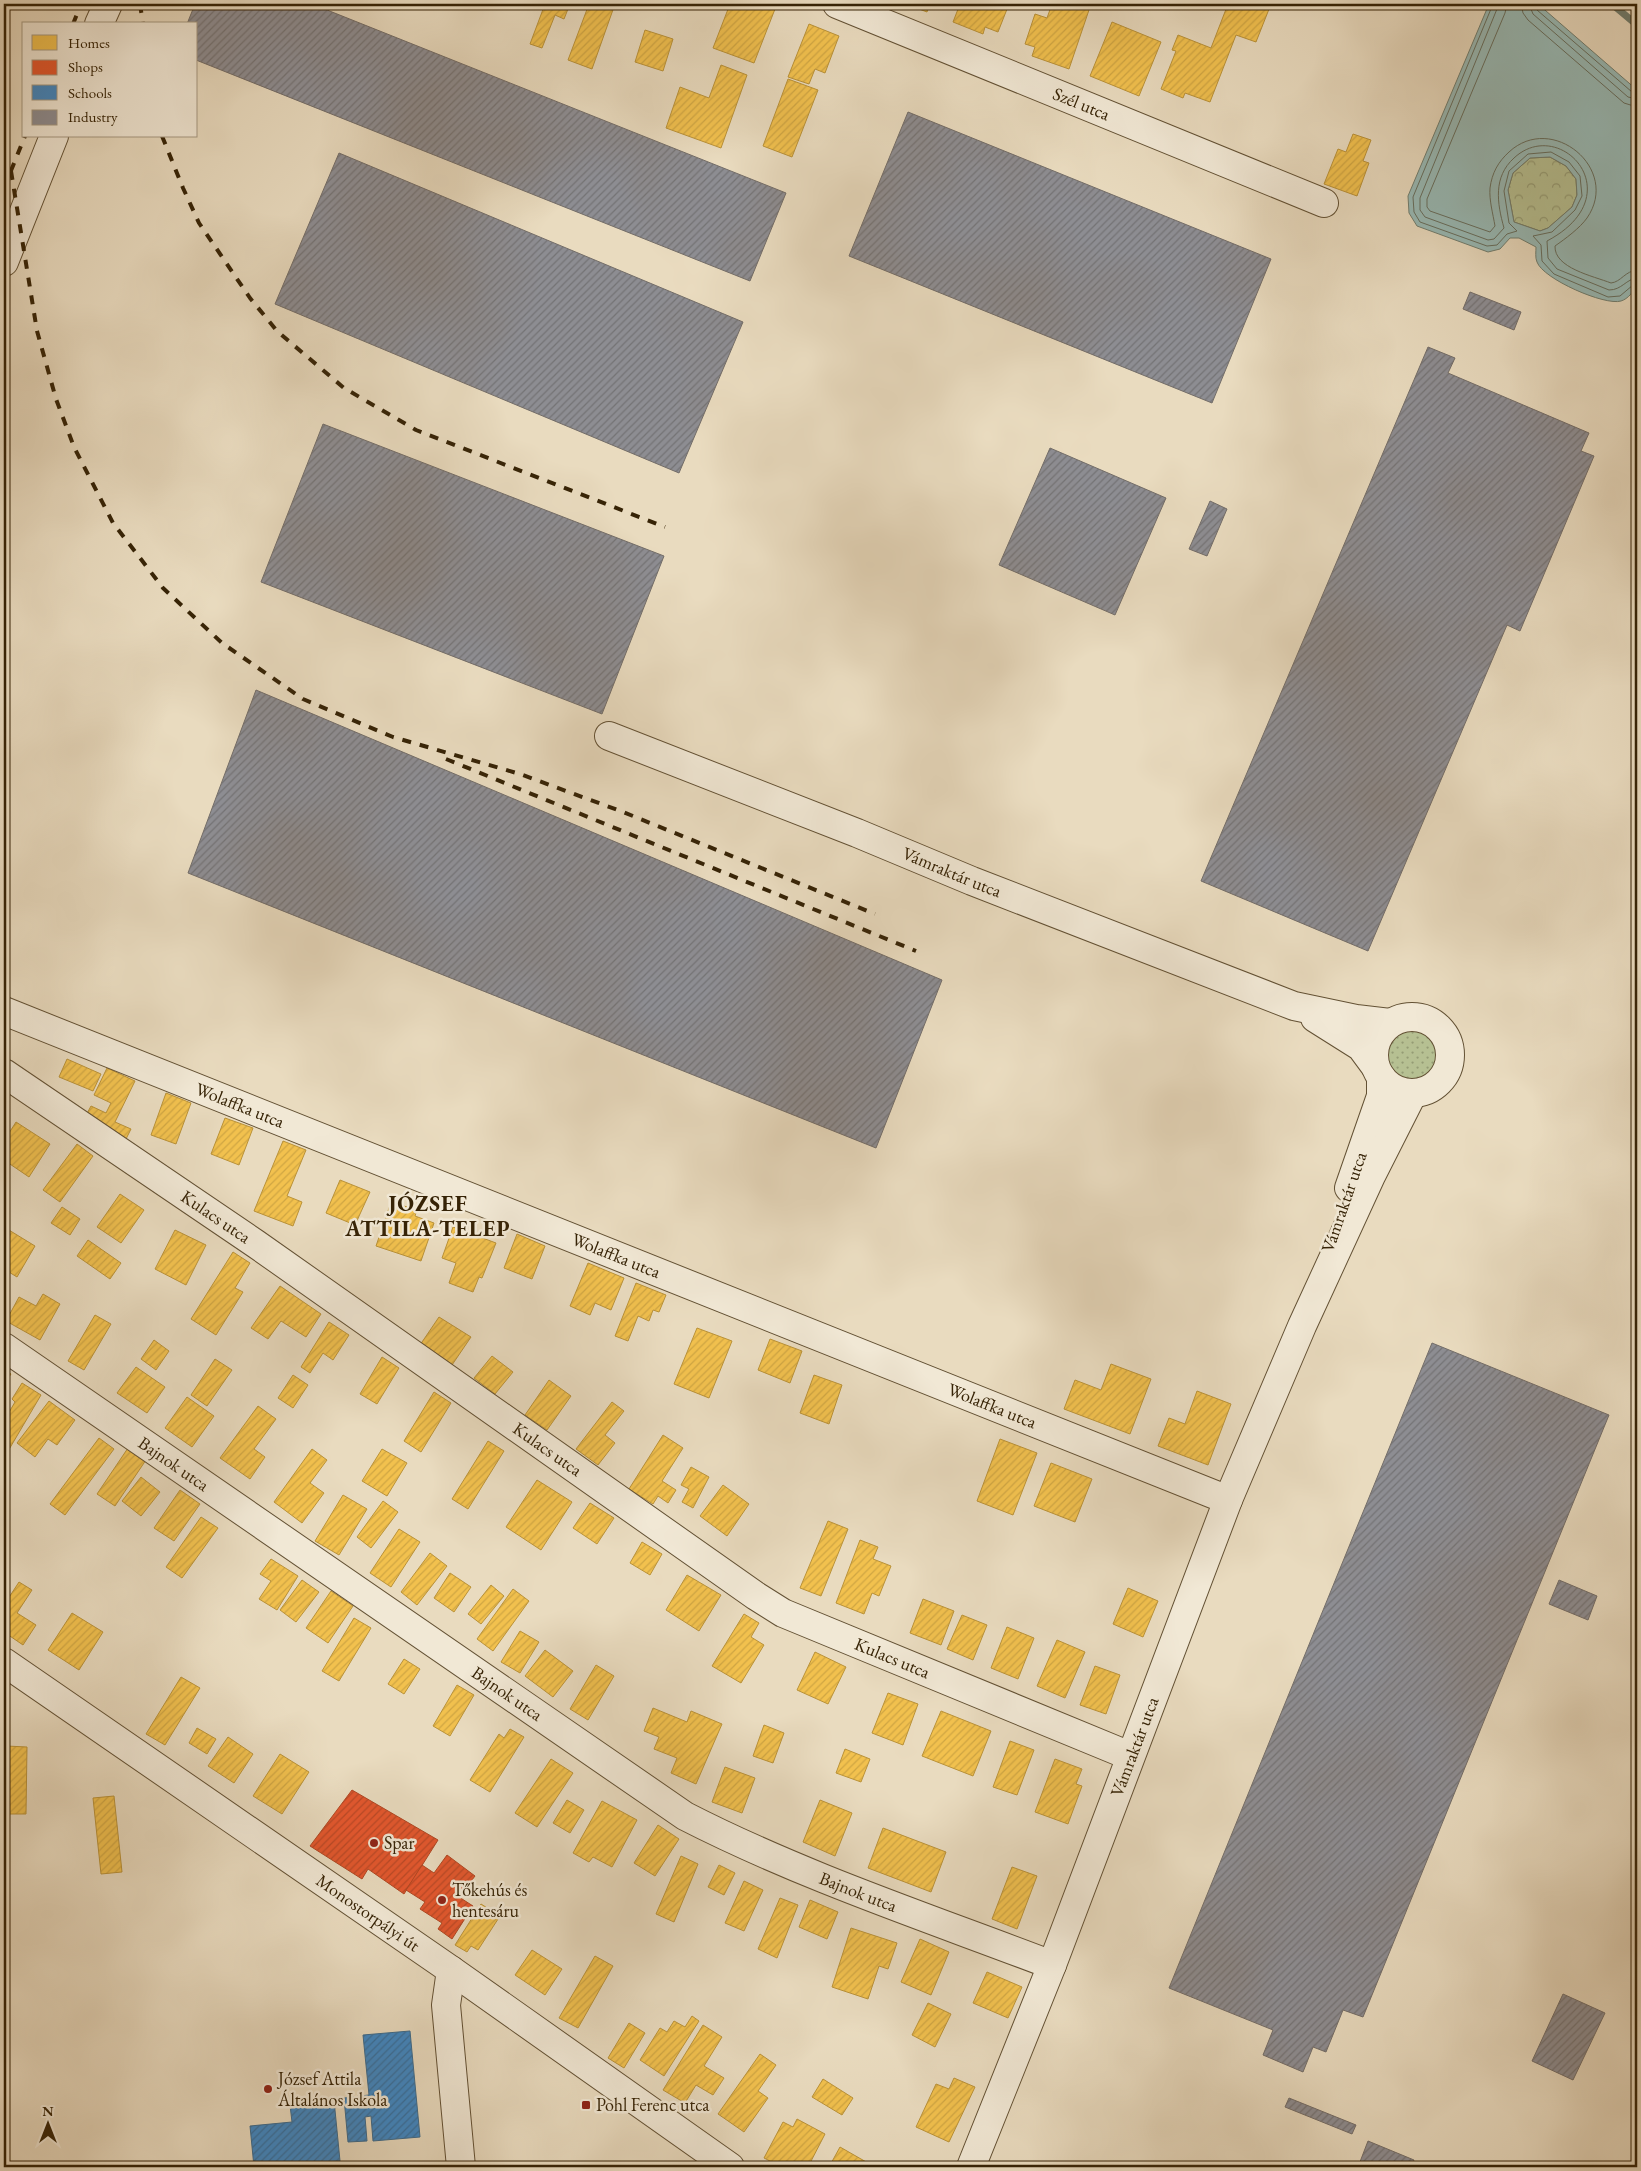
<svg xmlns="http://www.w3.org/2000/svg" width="1641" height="2171" font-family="'EB Garamond',serif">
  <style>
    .grass { fill: url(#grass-dots); stroke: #76724c }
    .park { fill: url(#park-crowns); stroke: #76724c }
    .water { fill: #98bab6; stroke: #717e70; fill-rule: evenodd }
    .homes { fill: url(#homes-hatch); stroke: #ba9238 }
    .shops { fill: url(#shops-hatch); stroke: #b04722 }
    .schools { fill: url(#schools-hatch); stroke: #3c6a8c }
    .industry { fill: url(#industry-hatch); stroke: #736d68 }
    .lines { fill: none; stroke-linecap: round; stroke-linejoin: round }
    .shore { stroke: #676e5e; stroke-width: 1 }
    .stream { stroke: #717e70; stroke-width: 7 }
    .minor-casing { stroke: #635134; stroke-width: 30 }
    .minor { stroke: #f1e8d5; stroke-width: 28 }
    .rail { stroke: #362306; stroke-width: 4; stroke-dasharray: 9 9; stroke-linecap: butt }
    .poi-dot { fill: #8f2418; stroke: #f1e8d5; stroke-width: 2 }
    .labels { text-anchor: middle; stroke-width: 5; stroke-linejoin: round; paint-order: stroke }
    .street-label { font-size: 18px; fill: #362306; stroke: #f1e8d5 }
    .poi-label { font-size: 18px; fill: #362306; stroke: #f1e8d5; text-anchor: start }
    .district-label { font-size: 22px; font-weight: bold; letter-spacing: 1px; fill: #362306; stroke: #f1e8d5 }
  </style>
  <defs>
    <pattern id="grass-dots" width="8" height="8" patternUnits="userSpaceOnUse" patternTransform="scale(1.25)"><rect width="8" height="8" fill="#b6c092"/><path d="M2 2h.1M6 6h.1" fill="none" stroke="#959c75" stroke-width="1.8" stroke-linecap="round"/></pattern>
    <pattern id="park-crowns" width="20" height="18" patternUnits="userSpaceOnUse" patternTransform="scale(1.25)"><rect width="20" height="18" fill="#b6c092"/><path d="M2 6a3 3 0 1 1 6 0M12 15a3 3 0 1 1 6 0" fill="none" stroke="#959c75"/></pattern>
    <pattern id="homes-hatch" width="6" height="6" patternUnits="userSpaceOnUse" patternTransform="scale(1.25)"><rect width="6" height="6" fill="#f2c14e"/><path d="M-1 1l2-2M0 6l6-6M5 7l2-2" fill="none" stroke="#d0a643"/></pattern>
    <pattern id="shops-hatch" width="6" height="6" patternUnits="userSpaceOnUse" patternTransform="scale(1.25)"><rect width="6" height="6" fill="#e4572e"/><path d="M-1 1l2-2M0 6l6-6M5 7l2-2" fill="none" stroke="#ba4825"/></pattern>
    <pattern id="schools-hatch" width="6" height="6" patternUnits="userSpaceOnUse" patternTransform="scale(1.25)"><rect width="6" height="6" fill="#3f88c5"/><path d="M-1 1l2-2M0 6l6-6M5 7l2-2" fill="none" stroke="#366f9e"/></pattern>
    <pattern id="industry-hatch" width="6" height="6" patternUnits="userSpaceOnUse" patternTransform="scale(1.25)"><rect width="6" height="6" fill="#8d8d92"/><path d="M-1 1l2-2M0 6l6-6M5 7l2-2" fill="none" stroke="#747375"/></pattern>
  </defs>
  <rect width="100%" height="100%" fill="#e9dbbf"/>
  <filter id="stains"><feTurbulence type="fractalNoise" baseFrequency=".004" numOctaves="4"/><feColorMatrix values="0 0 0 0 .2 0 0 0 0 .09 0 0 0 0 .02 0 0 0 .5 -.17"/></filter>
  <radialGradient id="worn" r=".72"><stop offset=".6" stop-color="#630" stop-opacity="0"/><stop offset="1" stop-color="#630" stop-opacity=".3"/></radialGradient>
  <circle class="grass" cx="1413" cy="1055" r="26"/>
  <path class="park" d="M1550,157l16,9 10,13 1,16 -5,12 -24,21 -8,3 -26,-9 -6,-32 5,-17 17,-15z"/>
  <path class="water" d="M1489,4h49l99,86v195c-3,6 -9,14 -16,16 -16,5 -78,-22 -84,-39 -2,-4 -1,-11 -1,-15l-17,-9h-9l-10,11 -12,3 -71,-26 -8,-13 -1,-17zM1550,157l16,9 10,13 1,16 -5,12 -24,21 -8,3 -26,-9 -6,-32 5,-17 17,-15z"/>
  <g class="homes">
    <path d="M545,4h25l-6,15 -9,-4 -13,33 -12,-4z"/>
    <path d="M589,4h26l-23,65 -24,-9z"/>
    <path d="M730,4h31l14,5 -21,54 -41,-15z"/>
    <path d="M906,4h24l-3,8z"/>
    <path d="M960,4h49l-11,28 -13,-5 -2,7 -30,-12z"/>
    <path d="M1052,4h39l-22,65 -37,-13 3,-9 -10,-3 10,-30 12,4z"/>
    <path d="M1228,4h43l-15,38 -20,-7 -26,67 -25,-9 -2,5 -22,-9 15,-38 -4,-1 6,-15 33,13z"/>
    <path d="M1112,22l49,20 -22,54 -49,-20z"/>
    <path d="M809,24l30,12 -14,37 -10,-4 -6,15 -21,-7z"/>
    <path d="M645,30l28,9 -10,32 -28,-9z"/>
    <path d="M721,65l26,10 -26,73 -55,-20 14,-41 29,11z"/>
    <path d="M788,79l30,11 -26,67 -29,-11z"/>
    <path d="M1353,134l18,6 -8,21 6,2 -12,33 -33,-12 14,-35 8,3z"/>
    <path d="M67,1059l34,15 -8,17 -34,-14z"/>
    <path d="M107,1068l28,13 -20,41 16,7 -5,10 -42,-20 7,-13 15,7 5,-10 -17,-8z"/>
    <path d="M166,1093l25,10 -15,41 -25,-9z"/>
    <path d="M225,1118l28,10 -14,37 -28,-11z"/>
    <path d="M16,1122l34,22 -21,33 -25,-17v-19z"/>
    <path d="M283,1141l23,9 -19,46 15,6 -9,24 -39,-15z"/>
    <path d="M77,1144l16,12 -33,46 -17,-12z"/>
    <path d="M340,1180l30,12 -15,33 -29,-12z"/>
    <path d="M120,1194l24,16 -23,33 -24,-16z"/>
    <path d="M391,1202l26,8 -2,6 19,7 -13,38 -45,-15z"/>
    <path d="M62,1207l18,12 -10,16 -19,-12z"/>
    <path d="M4,1227l31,19 -18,31 -13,-8z"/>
    <path d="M453,1227l43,16 -14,35 -3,-1 -6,15 -24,-9 7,-20 -14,-5z"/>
    <path d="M175,1230l31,15 -20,40 -31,-16z"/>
    <path d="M517,1234l28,12 -13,33 -28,-11z"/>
    <path d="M88,1240l33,23 -11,16 -33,-23z"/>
    <path d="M233,1252l17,11 -15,25 8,4 -27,43 -25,-16z"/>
    <path d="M588,1263l36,15 -13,32 -16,-7 -5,12 -20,-9z"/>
    <path d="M636,1283l30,12 -7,17 -6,-2 -4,11 -11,-5 -10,25 -13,-5z"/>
    <path d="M280,1286l41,28 -15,23 -25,-16 -13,18 -17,-11z"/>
    <path d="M43,1294l17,10 -20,36 -34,-19 13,-24 17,9z"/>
    <path d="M95,1315l16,9 -27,46 -16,-9z"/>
    <path d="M439,1317l32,20 -19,28 -32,-20z"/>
    <path d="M329,1322l20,13 -16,25 -10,-7 -13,20 -9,-6z"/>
    <path d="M697,1328l35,13 -23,57 -35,-14z"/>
    <path d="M770,1339l32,12 -12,32 -32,-13z"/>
    <path d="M154,1340l15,11 -13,19 -15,-11z"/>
    <path d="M492,1356l21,16 -18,22 -21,-16z"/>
    <path d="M382,1357l17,11 -22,36 -17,-10z"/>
    <path d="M215,1359l17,11 -25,36 -16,-11z"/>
    <path d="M1111,1364l40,15 -21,55 -66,-25 11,-29 26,10z"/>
    <path d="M136,1367l29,20 -18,26 -30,-20z"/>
    <path d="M4,1369l7,5 -7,10z"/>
    <path d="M293,1375l15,10 -15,23 -15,-10z"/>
    <path d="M814,1375l28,10 -13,39 -29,-11z"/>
    <path d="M549,1380l22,16 -24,34 -22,-15z"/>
    <path d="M22,1383l19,12 -37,63v-37l11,-19 -3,-3z"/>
    <path d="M1197,1391l34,13 -23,61 -50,-19 11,-28 16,6z"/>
    <path d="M434,1392l17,11 -30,49 -17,-11z"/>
    <path d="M187,1397l27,19 -22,31 -27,-19z"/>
    <path d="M49,1401l26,19 -18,25 -9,-6 -13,18 -18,-14z"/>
    <path d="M612,1402l12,9 -19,24 10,8 -17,22 -22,-16z"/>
    <path d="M258,1406l18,13 -22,30 11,8 -15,22 -30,-21z"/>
    <path d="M663,1435l20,13 -21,33 14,9 -8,13 -10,-7 -5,8 -24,-15z"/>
    <path d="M99,1438l15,11 -49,66 -15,-11z"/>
    <path d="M1000,1439l37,14 -24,62 -36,-14z"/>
    <path d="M488,1441l16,10 -36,58 -16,-10z"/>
    <path d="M128,1448l18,12 -31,46 -18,-12z"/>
    <path d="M312,1449l15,11 -17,23 14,10 -22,30 -28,-21z"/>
    <path d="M382,1449l25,14 -20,33 -25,-15z"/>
    <path d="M1051,1463l41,16 -17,43 -41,-16z"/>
    <path d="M691,1467l18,10 -16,31 -11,-6 7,-13 -8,-4z"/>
    <path d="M141,1477l19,15 -19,24 -19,-15z"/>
    <path d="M537,1480l35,22 -31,48 -35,-23z"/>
    <path d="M723,1485l26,19 -22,32 -27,-20z"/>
    <path d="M180,1490l20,14 -26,37 -20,-13z"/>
    <path d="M343,1495l24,14 -28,46 -24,-14z"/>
    <path d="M383,1501l15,11 -27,36 -14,-11z"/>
    <path d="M590,1503l24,15 -17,26 -24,-16z"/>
    <path d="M201,1517l17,11 -36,50 -16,-11z"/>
    <path d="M828,1521l20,8 -27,67 -21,-8z"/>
    <path d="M399,1529l21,13 -29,45 -21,-14z"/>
    <path d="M860,1540l18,7 -5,12 18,7 -12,30 -7,-3 -8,21 -28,-11z"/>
    <path d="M642,1542l20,12 -12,21 -20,-12z"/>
    <path d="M430,1553l17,13 -30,39 -16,-13z"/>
    <path d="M271,1559l27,17 -21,34 -18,-11 12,-18 -11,-7z"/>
    <path d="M450,1573l21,14 -17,25 -20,-14z"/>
    <path d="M687,1575l34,20 -22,36 -33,-21z"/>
    <path d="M302,1580l17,12 -23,30 -16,-12z"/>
    <path d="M19,1582l13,8 -15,23 19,12 -13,20 -19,-13v-27z"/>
    <path d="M491,1585l13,11 -23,28 -13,-10z"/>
    <path d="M1128,1588l30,13 -15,36 -30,-13z"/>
    <path d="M513,1589l16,12 -36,50 -16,-12z"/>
    <path d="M331,1591l22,15 -25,37 -22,-15z"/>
    <path d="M923,1599l31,12 -13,34 -31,-12z"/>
    <path d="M72,1613l31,19 -24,38 -31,-20z"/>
    <path d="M744,1614l15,9 -8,14 13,8 -23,38 -29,-17z"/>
    <path d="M962,1615l25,10 -14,35 -26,-11z"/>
    <path d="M354,1618l17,10 -32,53 -17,-10z"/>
    <path d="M1007,1627l27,11 -16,41 -27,-11z"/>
    <path d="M520,1631l19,11 -19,31 -19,-11z"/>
    <path d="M1057,1640l28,12 -20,46 -28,-12z"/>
    <path d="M545,1650l28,21 -20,26 -28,-21z"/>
    <path d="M815,1652l31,15 -18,37 -31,-14z"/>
    <path d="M404,1659l16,10 -16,25 -16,-10z"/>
    <path d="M596,1665l18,11 -26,44 -18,-11z"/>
    <path d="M1095,1666l25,9 -14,39 -26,-9z"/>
    <path d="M181,1677l19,11 -35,57 -19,-11z"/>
    <path d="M457,1685l17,10 -24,41 -17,-10z"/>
    <path d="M888,1693l30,11 -15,41 -31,-12z"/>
    <path d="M653,1708l34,14 4,-11 31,13 -26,60 -25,-11 6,-15 -23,-9 5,-12 -15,-6z"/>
    <path d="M941,1711l50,20 -18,45 -51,-20z"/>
    <path d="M764,1725l20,8 -11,30 -20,-7z"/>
    <path d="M197,1728l19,11 -9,15 -18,-11z"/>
    <path d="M510,1729l14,8 -34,55 -20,-12 29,-46 5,4z"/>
    <path d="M228,1737l25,17 -19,29 -26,-17z"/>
    <path d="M1010,1741l24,9 -17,45 -24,-8z"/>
    <path d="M6,1746l21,1 -1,67h-22z"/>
    <path d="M845,1749l25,10 -9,23 -25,-9z"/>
    <path d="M280,1754l29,18 -27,42 -29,-18z"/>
    <path d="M551,1759l22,14 -36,54 -22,-14z"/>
    <path d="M1055,1759l27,10 -6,15 6,2 -14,38 -33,-12z"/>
    <path d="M725,1767l30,11 -13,35 -30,-11z"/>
    <path d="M114,1796l8,76 -21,2 -8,-76z"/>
    <path d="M567,1800l17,10 -14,23 -17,-10z"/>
    <path d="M820,1800l32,13 -17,43 -32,-14z"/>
    <path d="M602,1801l35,19 -25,47 -19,-10 -4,5 -16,-9z"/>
    <path d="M658,1825l21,14 -24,37 -21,-13z"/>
    <path d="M883,1828l63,24 -15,40 -63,-24z"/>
    <path d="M681,1856l17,8 -24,58 -18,-8z"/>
    <path d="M719,1865l16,8 -11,22 -16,-8z"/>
    <path d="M1012,1867l25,9 -20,53 -25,-10z"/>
    <path d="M744,1881l19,9 -19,41 -19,-8z"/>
    <path d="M780,1898l18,7 -21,53 -19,-9z"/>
    <path d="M810,1900l28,12 -11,27 -28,-12z"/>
    <path d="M481,1904l19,12 -22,34 -7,-4 -4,6 -12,-7z"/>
    <path d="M851,1928l46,15 -9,26 -9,-3 -11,33 -36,-12z"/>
    <path d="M920,1939l29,13 -18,43 -30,-13z"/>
    <path d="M532,1950l30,19 -17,26 -30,-20z"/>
    <path d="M595,1956l18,10 -35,62 -19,-10z"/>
    <path d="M987,1972l35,15 -14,31 -35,-15z"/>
    <path d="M928,2003l23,11 -16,33 -23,-12z"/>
    <path d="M692,2016l7,5 -35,55 -24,-16 20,-32 7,4 7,-11 11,6z"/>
    <path d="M629,2023l16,10 -21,35 -16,-10z"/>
    <path d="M703,2025l19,12 -18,29 20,12 -11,17 -17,-10 -11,18 -22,-13z"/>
    <path d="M760,2054l16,11 -18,26 10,7 -24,34 -26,-18z"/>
    <path d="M954,2078l21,9 -26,55 -33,-15 20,-43 13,5z"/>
    <path d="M823,2079l30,19 -11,17 -30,-18z"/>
    <path d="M797,2119l28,15 -17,33h-26l-18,-9 19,-36 10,5z"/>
    <path d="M840,2147l35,20h-46z"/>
  </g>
  <g class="shops">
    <path d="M352,1790l86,50 -34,54 -36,-25 -6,10 -52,-33z"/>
    <path d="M447,1855l28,21 -16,21 14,9 -21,33 -14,-10 4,-6 -22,-14 5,-7 -19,-12 16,-25 12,8z"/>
  </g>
  <g class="schools">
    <path d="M410,2031l10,106 -47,4 -2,-25 -6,1 2,24 -19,1 -4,-44 25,-3 -6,-60z"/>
    <path d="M334,2100l6,61 -86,6 -4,-41 42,-4 -2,-17z"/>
  </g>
  <g class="industry">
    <path d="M195,4h117l474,189 -36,88 -554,-221v-36h-9z"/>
    <path d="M908,112l363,147 -59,144 -363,-147z"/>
    <path d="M339,153l404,169 -64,151 -404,-169z"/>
    <path d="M1470,292l51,20 -7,18 -51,-21z"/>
    <path d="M1428,347l27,11 -7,15 141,60 -8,18 13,5 -74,175 -13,-6 -139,326 -167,-70z"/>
    <path d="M323,424l341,132 -62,158 -341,-132z"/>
    <path d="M1050,448l116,50 -51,117 -116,-50z"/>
    <path d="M1210,501l17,8 -20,47 -18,-7z"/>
    <path d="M256,690l686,290 -66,168 -688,-275z"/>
    <path d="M1432,1343l177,72 -246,602 -20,-7 -17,42 -13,-5 -10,25 -40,-17 10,-25 -104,-42z"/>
    <path d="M1559,1580l38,16 -9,24 -39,-16z"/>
    <path d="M1563,1994l42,19 -32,67 -41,-19z"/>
    <path d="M1289,2098l67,27 -4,9 -67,-27z"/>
    <path d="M1368,2141l46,19 -3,7h-53z"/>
  </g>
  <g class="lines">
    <g class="shore">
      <path d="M1493,4l-80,193 1,15 6,10 67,24 10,-1 10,-11 10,-3 -8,-8 -5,-32 5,-20 19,-17 23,-2 18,10 11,14 2,20 -7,14 -23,22 -19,4 8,9 1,16 12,13 54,23 12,-1 13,-11 4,-1"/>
      <path d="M1499,4l-79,194v12l5,7 63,23 6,-1 10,-11c-7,-25 -11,-51 10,-70 46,-43 120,37 33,83l1,17 9,11 52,21c13,0 17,-11 28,-12"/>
      <path d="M1507,4l-2,9 -78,186v8l3,4 60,21 5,-6c-2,-12 -6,-26 -5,-38 2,-15 8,-26 19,-36 43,-40 112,17 78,66 -7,10 -22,21 -32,28 -1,22 38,30 56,37 10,-1 14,-12 26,-13"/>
      <path d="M1521,4l2,9 5,7 96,83 13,4"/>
      <path d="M1529,4l4,10 95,83 9,2"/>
      <path d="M1535,4l2,6 95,82 5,1"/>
    </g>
    <path class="stream" d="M1612,4l25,21"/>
    <g class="minor-casing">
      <g id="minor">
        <path id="s1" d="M837,4l487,199"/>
        <path d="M99,24l9,-20"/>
        <path d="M4,262l50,-126"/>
        <path id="s2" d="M609,736l248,97 115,48 322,125 62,13 34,4"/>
        <path id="s3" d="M4,1011l1224,489"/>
        <circle cx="1412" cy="1055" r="38"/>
        <path d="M1315,1018l46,29 14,19"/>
        <path id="s4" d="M4,1073l252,171 500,352 27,17 347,143"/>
        <path d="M1349,1188l32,-92v-19"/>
        <path id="s5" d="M4,1347l681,469c117,60 244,102 367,149"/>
        <path id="s6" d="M4,1662l447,308 279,197"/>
        <path d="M451,1970l-5,35 15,162"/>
        <path id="s7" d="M971,2167l81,-202 176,-465 74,-174 69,-150 42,-83"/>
      </g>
    </g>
    <use href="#minor" class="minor"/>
    <g class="rail">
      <path d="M140,4l3,20"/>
      <path d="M4,22l7,-18"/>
      <path d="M73,24l8,-20"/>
      <path d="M162,136l21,52 16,35 51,75 27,33 67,57 72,42 249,97"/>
      <path d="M11,171l26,160 19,68 18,48 39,76 24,31 26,34 59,55 81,56 90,38 127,37 103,38 252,102"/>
      <path d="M4,188l21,-52"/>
      <path d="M446,759l470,192"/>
    </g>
  </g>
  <g class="poi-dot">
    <circle cx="374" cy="1843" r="5"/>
    <circle cx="442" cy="1900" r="5"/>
    <circle cx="268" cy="2089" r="5"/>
    <rect x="581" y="2100" width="10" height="10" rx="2.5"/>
  </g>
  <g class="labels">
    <g class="street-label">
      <text dy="6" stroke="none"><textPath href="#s1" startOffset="264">Szél utca</textPath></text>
      <text dy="6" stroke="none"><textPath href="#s2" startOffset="369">Vámraktár utca</textPath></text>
      <text dy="6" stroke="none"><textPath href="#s3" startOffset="254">Wolaffka utca</textPath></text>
      <text transform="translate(1344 1202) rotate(-71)" y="6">Vámraktár utca</text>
      <text dy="6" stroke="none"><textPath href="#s4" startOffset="256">Kulacs utca</textPath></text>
      <text dy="6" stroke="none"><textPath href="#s3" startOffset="659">Wolaffka utca</textPath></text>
      <text dy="6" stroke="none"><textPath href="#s3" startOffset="1064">Wolaffka utca</textPath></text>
      <text dy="6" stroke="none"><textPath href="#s4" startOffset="661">Kulacs utca</textPath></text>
      <text dy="6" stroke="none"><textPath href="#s5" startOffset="206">Bajnok utca</textPath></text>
      <text dy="6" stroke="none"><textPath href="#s4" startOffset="1066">Kulacs utca</textPath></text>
      <text dy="6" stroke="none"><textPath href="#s5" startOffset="611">Bajnok utca</textPath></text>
      <text dy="6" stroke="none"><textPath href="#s7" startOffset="451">Vámraktár utca</textPath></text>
      <text dy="6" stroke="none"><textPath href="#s5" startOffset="1016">Bajnok utca</textPath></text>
      <text dy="6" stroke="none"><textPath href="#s6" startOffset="442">Monostorpályi út</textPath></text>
    </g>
    <g class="poi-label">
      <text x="384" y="1849">Spar</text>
      <text x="452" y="1896">Tőkehús és<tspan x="452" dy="21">hentesáru</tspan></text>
      <text x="278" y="2085">József Attila<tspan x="278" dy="21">Általános Iskola</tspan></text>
      <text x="596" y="2111">Pohl Ferenc utca</text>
    </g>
    <g class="district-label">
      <text x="428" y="1211">JÓZSEF<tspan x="428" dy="25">ATTILA-TELEP</tspan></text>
    </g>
  </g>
  <rect width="1641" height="2171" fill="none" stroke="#e9dbbf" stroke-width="20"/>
  <rect x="5" y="5" width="1631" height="2161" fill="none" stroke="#362306" stroke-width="2.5"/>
  <rect x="10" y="10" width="1621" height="2151" fill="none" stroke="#362306"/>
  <rect x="22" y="22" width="175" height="115" fill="#f1e8d5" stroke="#a69982"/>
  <rect x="32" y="35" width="25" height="15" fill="#f2c14e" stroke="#a69982"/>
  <text x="68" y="48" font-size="15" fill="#362306">Homes</text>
  <rect x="32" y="60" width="25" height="15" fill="#e4572e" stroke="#a69982"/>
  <text x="68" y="72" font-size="15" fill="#362306">Shops</text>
  <rect x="32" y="85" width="25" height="15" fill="#3f88c5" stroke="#a69982"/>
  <text x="68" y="98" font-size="15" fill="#362306">Schools</text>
  <rect x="32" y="110" width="25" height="15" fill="#8d8d92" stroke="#a69982"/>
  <text x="68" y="122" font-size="15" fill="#362306">Industry</text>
  <g transform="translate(48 2124)" stroke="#f1e8d5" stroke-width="4" paint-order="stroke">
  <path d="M0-4L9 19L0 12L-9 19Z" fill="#362306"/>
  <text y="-8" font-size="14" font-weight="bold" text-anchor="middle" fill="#362306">N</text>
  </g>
  <rect width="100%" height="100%" filter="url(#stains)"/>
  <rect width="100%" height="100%" fill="url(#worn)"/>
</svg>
